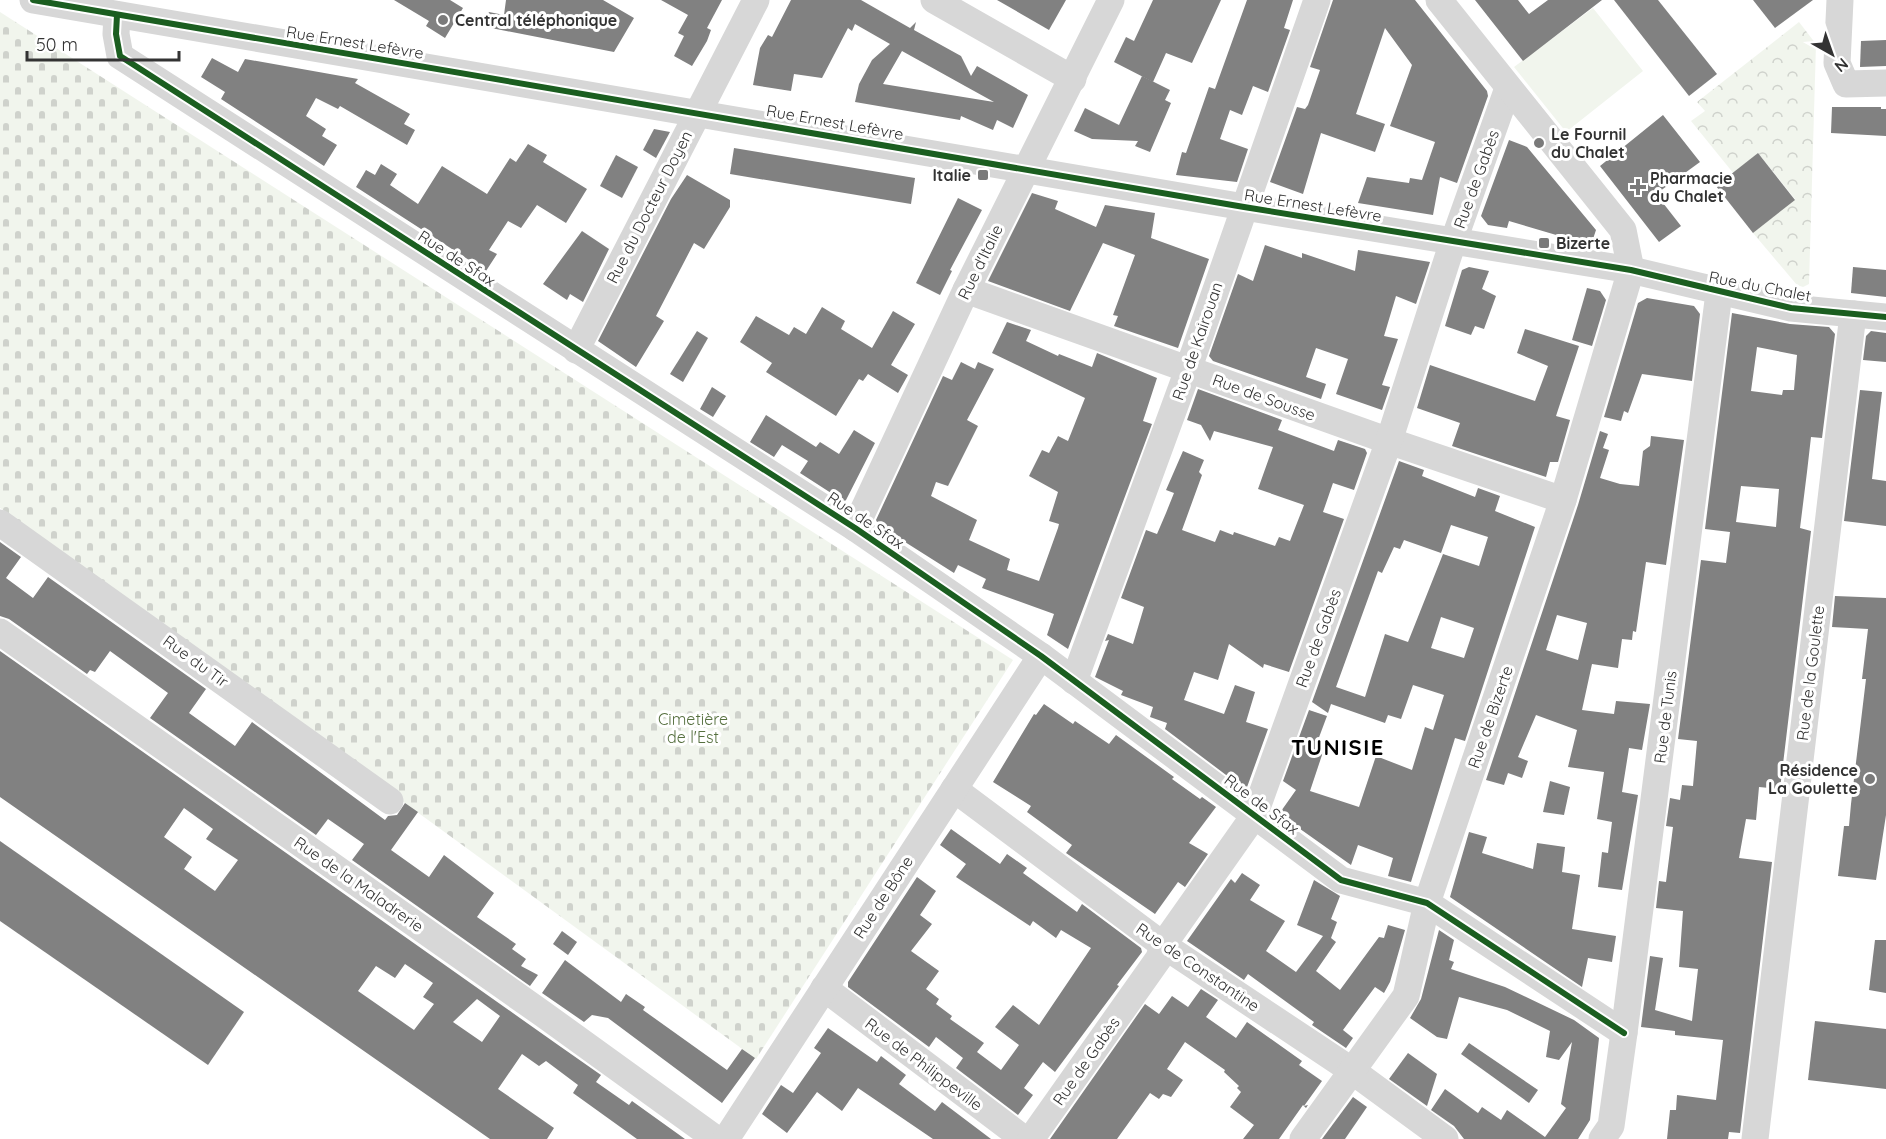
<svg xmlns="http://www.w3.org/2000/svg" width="1886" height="1139" font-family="Quicksand,sans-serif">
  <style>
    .green { fill: #f1f5ed }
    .cemetery { fill: url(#cemetery-stones) }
    .park { fill: url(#park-crowns) }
    .building { fill: #818181; fill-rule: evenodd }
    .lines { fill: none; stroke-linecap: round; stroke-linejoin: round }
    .minor { stroke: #d7d7d7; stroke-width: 27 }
    .cycleway-casing { stroke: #fff; stroke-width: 10 }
    .cycleway { stroke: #1b5e20; stroke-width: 6 }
    .poi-dot { fill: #7a7a7a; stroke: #fff; stroke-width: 2 }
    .labels { text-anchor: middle; stroke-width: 6; stroke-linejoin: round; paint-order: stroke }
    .poi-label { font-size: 16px; font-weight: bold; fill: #333; stroke: #fff; text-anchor: start }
    .street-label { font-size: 16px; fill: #333; stroke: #fff }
    .park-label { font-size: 16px; fill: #56703f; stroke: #fff }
    .district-label { font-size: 22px; font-weight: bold; letter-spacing: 1.5px; fill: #000; stroke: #fff }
  </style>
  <defs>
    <pattern id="cemetery-stones" width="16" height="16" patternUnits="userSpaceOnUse" patternTransform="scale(1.5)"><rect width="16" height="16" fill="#f1f5ed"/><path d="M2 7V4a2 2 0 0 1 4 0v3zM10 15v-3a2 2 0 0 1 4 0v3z" fill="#cfd2cc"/></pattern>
    <pattern id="park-crowns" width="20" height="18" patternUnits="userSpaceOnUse" patternTransform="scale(1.5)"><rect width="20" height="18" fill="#f1f5ed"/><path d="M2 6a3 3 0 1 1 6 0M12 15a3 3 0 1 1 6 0" fill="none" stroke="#cfd2cc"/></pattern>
  </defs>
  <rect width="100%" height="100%" fill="#fff"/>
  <path class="green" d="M1593,8l50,63 -77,61 -52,-65z"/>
  <path class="cemetery" d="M0,12l1013,648 -257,399 -756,-551z"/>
  <path class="park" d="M1799,22l17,22 -7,240 -6,3 -6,-2 -44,-52 42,-34 -37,-46 -24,21 -43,-53 14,-10 -8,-9z"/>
  <g class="building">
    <path d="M394,0h56l13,8 -18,30 -19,-12 3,-5z"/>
    <path d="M506,0h97l31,18 -20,34 -133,-26 8,-14 15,3z"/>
    <path d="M661,0h61l-15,28 4,2 -4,11 -15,25 -18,-10 10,-20 -6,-3 10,-18z"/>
    <path d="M791,0h70l49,28 6,-6 -2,8 47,26 10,20 6,-10 51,29 -15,33 -16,-8 -4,10 -32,-14 -1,4 -105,-18 4,-18 13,-24 18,-16 -35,-20 -3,7 -4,-3 -26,50 -28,-4 -3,17 -38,-6 7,-37 8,-13 4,2zM902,51l63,35 29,16 -111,-18z"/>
    <path d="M997,0h69l-17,30z"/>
    <path d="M1153,0h68l-29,63 -26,-10 -13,29 -39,-20 12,-25 8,4z"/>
    <path d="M1247,0h46l-9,28 6,2 -22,62 -15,-6 -11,29 -12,-5 -10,29 28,10 -11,33 -61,-7 6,-23 4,1 23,-66 6,2z"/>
    <path d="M1333,0h82l72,91 1,5 -31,87 -17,-6 -7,38 -75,-12 9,-26 42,6 1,-5 12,2 13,-38 -45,-16 22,-61 -27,-37 -29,86 29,10 -10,28 -54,-19 -18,61 -33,-12 27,-75 8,2 3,-4 12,-35 -10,-3z"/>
    <path d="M1475,0h43l11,14 19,-14h54l-79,61z"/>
    <path d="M1614,0h44l59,74 -28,22z"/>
    <path d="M1753,0h60l-38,28z"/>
    <path d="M1886,40v26l-26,1 1,-26z"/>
    <path d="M212,58l26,14 7,-13 113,20 -3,4 55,31 -6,10 11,6 -8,15 -67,-39 -2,3 -22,-11 -10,18 20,13 -4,7 15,9 -13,21 -103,-67 4,-7 -24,-15z"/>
    <path d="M1142,76l28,14 -5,10 6,3 -21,49 -15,-6 3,-5 -46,-2 -18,-8 11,-23 34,17z"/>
    <path d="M1832,107h49v2h5v27l-55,-3z"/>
    <path d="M1663,115l37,47 -44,32 25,32 -22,16 -59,-76z"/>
    <path d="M654,129l16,3 -14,26 -13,-8z"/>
    <path d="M1509,140l18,7 69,83 -4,12 -29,-5 -54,-16 -2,7 -19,-3 -7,-9z"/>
    <path d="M528,144l19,11 -4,7 44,27 -21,34 -29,-18 -16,23 -13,-7 -19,29 8,4 -11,17 -130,-84 10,-17 9,5 6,-11 16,10 -7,11 28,19 24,-38 45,28 23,-36 6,4z"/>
    <path d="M734,148l181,30 -4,26 -181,-30z"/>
    <path d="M1758,153l37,47 -42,33 -37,-47z"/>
    <path d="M616,155l22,12 -16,31 -22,-12z"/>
    <path d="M687,175l43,25v7l-26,42 -10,-6 -38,73 8,5 -28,46 -38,-26 73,-142z"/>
    <path d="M1032,193l26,8 -3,8 41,18 9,-22 50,8 -4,25 58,21 -31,89 -64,-22 4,-10 -5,-1 22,-60 -32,-12 -33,68 -82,-30z"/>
    <path d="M958,198l24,12 -32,60 2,1 -12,24 -24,-12z"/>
    <path d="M582,231l27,18 -26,53 -13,-8 -3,6 -24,-16z"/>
    <path d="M1265,245l37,13v-5l53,18 3,-21 72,12 -14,42 -20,-8 -12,40 14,3 -16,46 8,2 -8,23 -46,-16 12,-35 -32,-11 -10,29 20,7 -5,15 -108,-38 -4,-5 29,-82 15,7z"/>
    <path d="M1469,267l20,4 -7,18 14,7 -12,33 -9,-3 -4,9 -26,-9 17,-56z"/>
    <path d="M1853,267l33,3v27l-35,-4z"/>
    <path d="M1587,288l13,3 6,9 -14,46 -20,-6z"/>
    <path d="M1647,298l47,8 6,8 -8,67 -50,-7 -14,39 -4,-2 -3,10 -17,-4 34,-114z"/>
    <path d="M822,307l23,14 -4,8 31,19 21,-37 22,13 -24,41 17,10 -10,18 -30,-19 -5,7 -4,-2 -23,37 -70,-44 6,-9 -32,-21 16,-26 33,19 5,-8 12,7z"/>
    <path d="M1732,313l58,11 39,3 6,7 -13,104 -11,-1 -4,35 -7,56 11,3 -31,258 -21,-2 -3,33 -10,-1 -7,39 33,4 -32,271 -11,-1 -1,7h-61l3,-29h6l1,-15 39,5 7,-60 -48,-5v-4l-34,-4 9,-71 13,2 -8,52 37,11 6,-52 -19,-2 4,-56 -27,-3 3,-27 7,1 7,-55 -7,-1 4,-28 10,2 2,-15 11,1 4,-45 -19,-2 23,-179 25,3 4,-31 -25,-3zM1757,347l40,8 -3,35h-11l-1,5 -31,-4zM1741,486l38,3 -3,38 -40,-5z"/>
    <path d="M1007,322l24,8 -5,11 32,15 1,-2 33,13 5,-14 60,25 -14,43 9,3 -84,225 -21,-14 7,-21 -72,-26 4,-9 -28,-14 -4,8 -68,-43 -8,-6 -2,-4 67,-144 9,4 9,-18 14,7 3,-7 16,7 -27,51 11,6 -30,60 -12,-4 -5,14 46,24 -8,20 41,19 -3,11 32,11 19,-53 1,-4 -10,-3 9,-29 -29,-16 13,-26 7,3 9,-17 10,5 17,-43 -93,-45z"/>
    <path d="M1525,329l54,17 -23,70 14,4 -12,42h-8l-4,15 -94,-31 8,-23 -43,-15 13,-43 105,36 13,-35 -31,-13z"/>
    <path d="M697,331l11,7 -25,44 -13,-8z"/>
    <path d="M1871,331l15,2v29l-23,-2 3,-24z"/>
    <path d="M712,387l14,9 -13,21 -13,-8z"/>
    <path d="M1198,389l84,31 -4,10 56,21 4,-11 27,9 2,4 -13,37 -21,-7 -10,29 21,7 -55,153 -25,-8 -1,4 -34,-24 -11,36 -24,-8 -10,28 40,14 11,-29 20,7 -9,30 22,7 -22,61 -81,-61 2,-6 -17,-6 3,-10 -32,-12 2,-4 -28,-14 14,-37 -4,1 3,-7 25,10 11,-37 -23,-9 25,-68 11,4 9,-21 8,-20 -8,-3 17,-39 21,9 -5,12 3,3 -20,55 33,12 5,-12 13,5 1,-3 41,14 4,-9 11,4 14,-36 -46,-16 15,-42 -59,-16 -4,10 -9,-16 -14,-5z"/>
    <path d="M1860,390l22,2 -10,87 14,2v45l-42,-5z"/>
    <path d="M766,415l50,32 4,-5 19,12 15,-24 21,13 -30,59 -45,-29 8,-12 -26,-16 -8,12 -24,-15z"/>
    <path d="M1600,431l8,3 -5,14 6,2 -9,28 20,6 19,2 4,-35 7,-5 1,-10 33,4 -18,125 -20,-3 -10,70 -3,-1 -1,9 -10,-1 -4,29 -26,-4 -10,46 32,4 2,-13 34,3 -8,46 -13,-2 -7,44 16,3 -16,95 -24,-3 4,-35 6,1 4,-31 -15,-3 7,-47 -36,-5 9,-37 -41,-15 -18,42 10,4 -6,17 -14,-5 -4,12 -18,-5 92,-275zM1557,615l30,8 -9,37 -32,-10z"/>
    <path d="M1399,461l25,9 -2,6 53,21 3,-9 22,8 -5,15 40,16 -70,214 -10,-3 -44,144 -23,-6 5,-18 -35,-13 -7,20 -72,-51 17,-24 -13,-9 26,-71 18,6 -9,24 8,3 -16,48 49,16 17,-51 36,14 13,-43 8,3 11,-35 -31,-10 -12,34 -13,-4 -3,8 -54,-19 -3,9 -16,-11zM1451,525l37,12 -9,29 -36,-12 -35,88 -23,-8 -20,63 -29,-10 42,-116 4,2 12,-26 6,2 4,-9 37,13zM1441,617l33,11 -10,30 -33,-10z"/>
    <path d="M0,542l21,15 -15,21 27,20 15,-21 158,112 -17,24 46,33 17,-24 133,98 3,-4 9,-1 8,-12 13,9 -27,38 38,27 15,-22 50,38 -17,24 39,27 -4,5 14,10 -5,7 17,9 -8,11 -178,-126 12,-16 -36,-25 -12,16 -166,-117 18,-25 -58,-42 -15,21 -5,-2 -3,4 -78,-55 -9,-3z"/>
    <path d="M1835,596l51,2v217l-10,65 -38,-4 6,-50h5l2,-22 15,-125h-4l6,-50 -36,-2z"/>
    <path d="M0,651l561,396 40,28 -5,7 33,23 3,-4 53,38h-48l-64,-46 5,-8 -32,-24 -7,5 -17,-12 -24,35 56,39 -7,11h-57l-490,-342zM184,808l29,21 -7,10 32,21 -23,31 -31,-22 8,-12 -28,-20zM405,964l28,19 -10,14 11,7 -20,26 -56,-39 18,-25 19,12zM477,999l23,17 -18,26 -29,-20z"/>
    <path d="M1044,704l29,20 2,-3 34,23 7,-9 58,42 -2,2 28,20 2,-2 14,10 -27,36 19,11 -23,33 -7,-5 -23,32 -89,-61 6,-8 -45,-33 4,-6 -38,-24 41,-68 2,1z"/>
    <path d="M1550,781l20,6 -6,28 -21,-3z"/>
    <path d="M951,829l49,35 7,-10 20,14 -4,5 54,39 5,-8 59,44 1,4 -25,33 2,1 -64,86 -12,-10 -19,26 9,7 -15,20 -62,-47 7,-10 -27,-21 -7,10 -81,-60v-5l69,-105 19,14 -16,24 12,9 -21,27 28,20 -13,18 13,10 -3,5 16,12 -2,3 34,24 -7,9 24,18 18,-25 -24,-18 18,-22 26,20 52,-77 -30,-18 -5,8 -23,-17 -3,5 -74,-49 10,-13 -26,-19z"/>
    <path d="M1469,832l18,5 -5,16 51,16 4,-26 28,4 -3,25 18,3 -8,54 44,7 -4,26 -24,-4 -6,29 -132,-90z"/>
    <path d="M0,841l244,171 -36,53 -208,-144z"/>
    <path d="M1242,873l18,12 -10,15 35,21 -19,30 30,21 27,-36 -26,-11 17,-45 26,16 -9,23 6,3 -6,16 5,4 -20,29 24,19 39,-53 5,1 4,-13 17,5 -15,52 -6,11 -9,-6 -32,43 10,8 -7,10 -34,-23 2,-3 -66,-48 -4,6 -57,-39 44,-62 4,4z"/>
    <path d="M1439,930l15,10 -5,20 5,2 -3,7 54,18 69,33 25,18 -9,82 -12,19h-114l-10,-13 -23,-16 14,-21 33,24 4,-6 19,13 6,-10 38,27 21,-29 -5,-4 11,-62 -13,18 -13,-3 4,-26 -43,-21 -48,-13 -12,42 -10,-2 -27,-19 11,-19z"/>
    <path d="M562,931l15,11 -9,13 -15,-11z"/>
    <path d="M1875,940h11v53l-17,-3z"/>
    <path d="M565,960l56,42 5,-8 19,13 -2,3 84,60 15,-21 13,9 -33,45 -114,-85 -16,-3 -8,7 -42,-29z"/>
    <path d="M1201,989l17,11 -12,17 30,21 11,-16 55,39 -3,4 23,16 -18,25 4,-1 -2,3 -3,-3 -24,34h-36l11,-14 -24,-18 11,-15 -4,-4 2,-2 -15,-14 1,-2 -40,-28 -18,27 16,11 -12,17 -8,-3 -4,5 -9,-6 -33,46h-67l95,-135 14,10 13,-18 16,11z"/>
    <path d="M1815,1021l71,8v60l-78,-9z"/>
    <path d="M828,1028l49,34 4,-6 25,19 -7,9 36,27 7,-9 49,37h-58l-75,-51 -16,23 -25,-19 -30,41 -25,-19 19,-29 12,8 28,-40 -7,-5z"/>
    <path d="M1469,1043l69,47 -9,13 -68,-49z"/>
    <path d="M1408,1053l29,21 -10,32 -38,-27z"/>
    <path d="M1353,1097l14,10 -22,32h-23z"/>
  </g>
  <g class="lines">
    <g class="minor">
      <path d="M33,0l1211,207 387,63 160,38 95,9"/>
      <path d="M934,0l139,79"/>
      <path d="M1840,0l-3,63 9,21 40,-1"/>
      <path d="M117,15l-1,19 4,22 735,472 186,128 300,224 86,23 197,130"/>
      <path d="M966,290l423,151 174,59"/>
      <path d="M576,350l180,-350"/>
      <path d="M0,523l390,278"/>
      <path d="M855,528l111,-238 145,-290"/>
      <path d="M0,632l543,382 173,125"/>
      <path d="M1074,681l114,-311 129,-370"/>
      <path d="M954,789l209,156 188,125 94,69"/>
      <path d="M824,988l200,151"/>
      <path d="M726,1139l315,-483"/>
      <path d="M1031,1139l128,-181 4,-13 91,-129 135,-375 60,-187 59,-166"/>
      <path d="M1303,1139l103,-143 21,-93 136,-403 68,-230 -8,-40 -184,-230"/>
      <path d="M1602,1139l9,-13 13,-93 95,-740"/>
      <path d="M1755,1139l98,-825"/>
    </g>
    <g class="cycleway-casing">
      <g id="cycleway">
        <path d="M33,0l1211,207 387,63 160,38 95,9"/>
        <path d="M117,15l-1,19 4,22 735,472 186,128 300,224 86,23 197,130"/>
      </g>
    </g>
    <use href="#cycleway" class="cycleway"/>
  </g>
  <g class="poi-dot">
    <circle cx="443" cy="20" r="6"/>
    <circle cx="1539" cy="143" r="6"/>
    <rect x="977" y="169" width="12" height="12" rx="3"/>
    <path d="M1635 178h6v6h6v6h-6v6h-6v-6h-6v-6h6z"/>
    <rect x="1538" y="237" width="12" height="12" rx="3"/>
    <circle cx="1870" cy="779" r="6"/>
  </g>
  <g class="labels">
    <g class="poi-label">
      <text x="455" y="26">Central téléphonique</text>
      <text x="1551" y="140">Le Fournil<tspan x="1551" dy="18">du Chalet</tspan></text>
      <text x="971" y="181" text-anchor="end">Italie</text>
      <text x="1650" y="184">Pharmacie<tspan x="1650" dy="18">du Chalet</tspan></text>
      <text x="1556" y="249">Bizerte</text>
      <text x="1858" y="776" text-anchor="end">Résidence<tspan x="1858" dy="18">La Goulette</tspan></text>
    </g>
    <g class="street-label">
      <text transform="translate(355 42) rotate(9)" y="6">Rue Ernest Lefèvre</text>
      <text transform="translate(835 122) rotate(10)" y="6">Rue Ernest Lefèvre</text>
      <text transform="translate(1476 179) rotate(-70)" y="6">Rue de Gabès</text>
      <text transform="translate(1313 205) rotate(9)" y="6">Rue Ernest Lefèvre</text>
      <text transform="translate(649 207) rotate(-63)" y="6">Rue du Docteur Doyen</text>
      <text transform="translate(457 258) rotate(33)" y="6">Rue de Sfax</text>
      <text transform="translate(980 262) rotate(-64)" y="6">Rue d'Italie</text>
      <text transform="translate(1760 286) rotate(11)" y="6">Rue du Chalet</text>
      <text transform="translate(1197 341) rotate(-71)" y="6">Rue de Kairouan</text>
      <text transform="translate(1264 397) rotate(20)" y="6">Rue de Sousse</text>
      <text transform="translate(866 520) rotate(34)" y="6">Rue de Sfax</text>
      <text transform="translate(1318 638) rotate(-70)" y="6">Rue de Gabès</text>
      <text transform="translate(196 661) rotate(36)" y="6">Rue du Tir</text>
      <text transform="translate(1810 673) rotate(-83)" y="6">Rue de la Goulette</text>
      <text transform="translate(1490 717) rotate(-71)" y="6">Rue de Bizerte</text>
      <text transform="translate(1665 717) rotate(-83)" y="6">Rue de Tunis</text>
      <text transform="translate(1262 804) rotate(37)" y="6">Rue de Sfax</text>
      <text transform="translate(359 884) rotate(35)" y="6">Rue de la Maladrerie</text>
      <text transform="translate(883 897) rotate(-57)" y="6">Rue de Bône</text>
      <text transform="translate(1198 967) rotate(34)" y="6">Rue de Constantine</text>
      <text transform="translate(1086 1061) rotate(-55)" y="6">Rue de Gabès</text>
      <text transform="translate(924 1064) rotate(37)" y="6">Rue de Philippeville</text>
    </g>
    <g class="park-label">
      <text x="693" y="725">Cimetière<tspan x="693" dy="18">de l'Est</tspan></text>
    </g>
    <g class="district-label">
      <text x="1338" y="755">TUNISIE</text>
    </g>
  </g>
  <g transform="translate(1832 54) rotate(140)" stroke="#ffffff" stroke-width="4.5" paint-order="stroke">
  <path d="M0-4.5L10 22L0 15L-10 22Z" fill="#333333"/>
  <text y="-9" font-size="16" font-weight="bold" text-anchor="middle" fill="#333333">N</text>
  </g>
  <path d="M27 51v9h152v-9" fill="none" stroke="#333333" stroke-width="3"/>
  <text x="36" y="51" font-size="18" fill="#333333" stroke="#ffffff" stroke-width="4.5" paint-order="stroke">50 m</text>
</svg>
